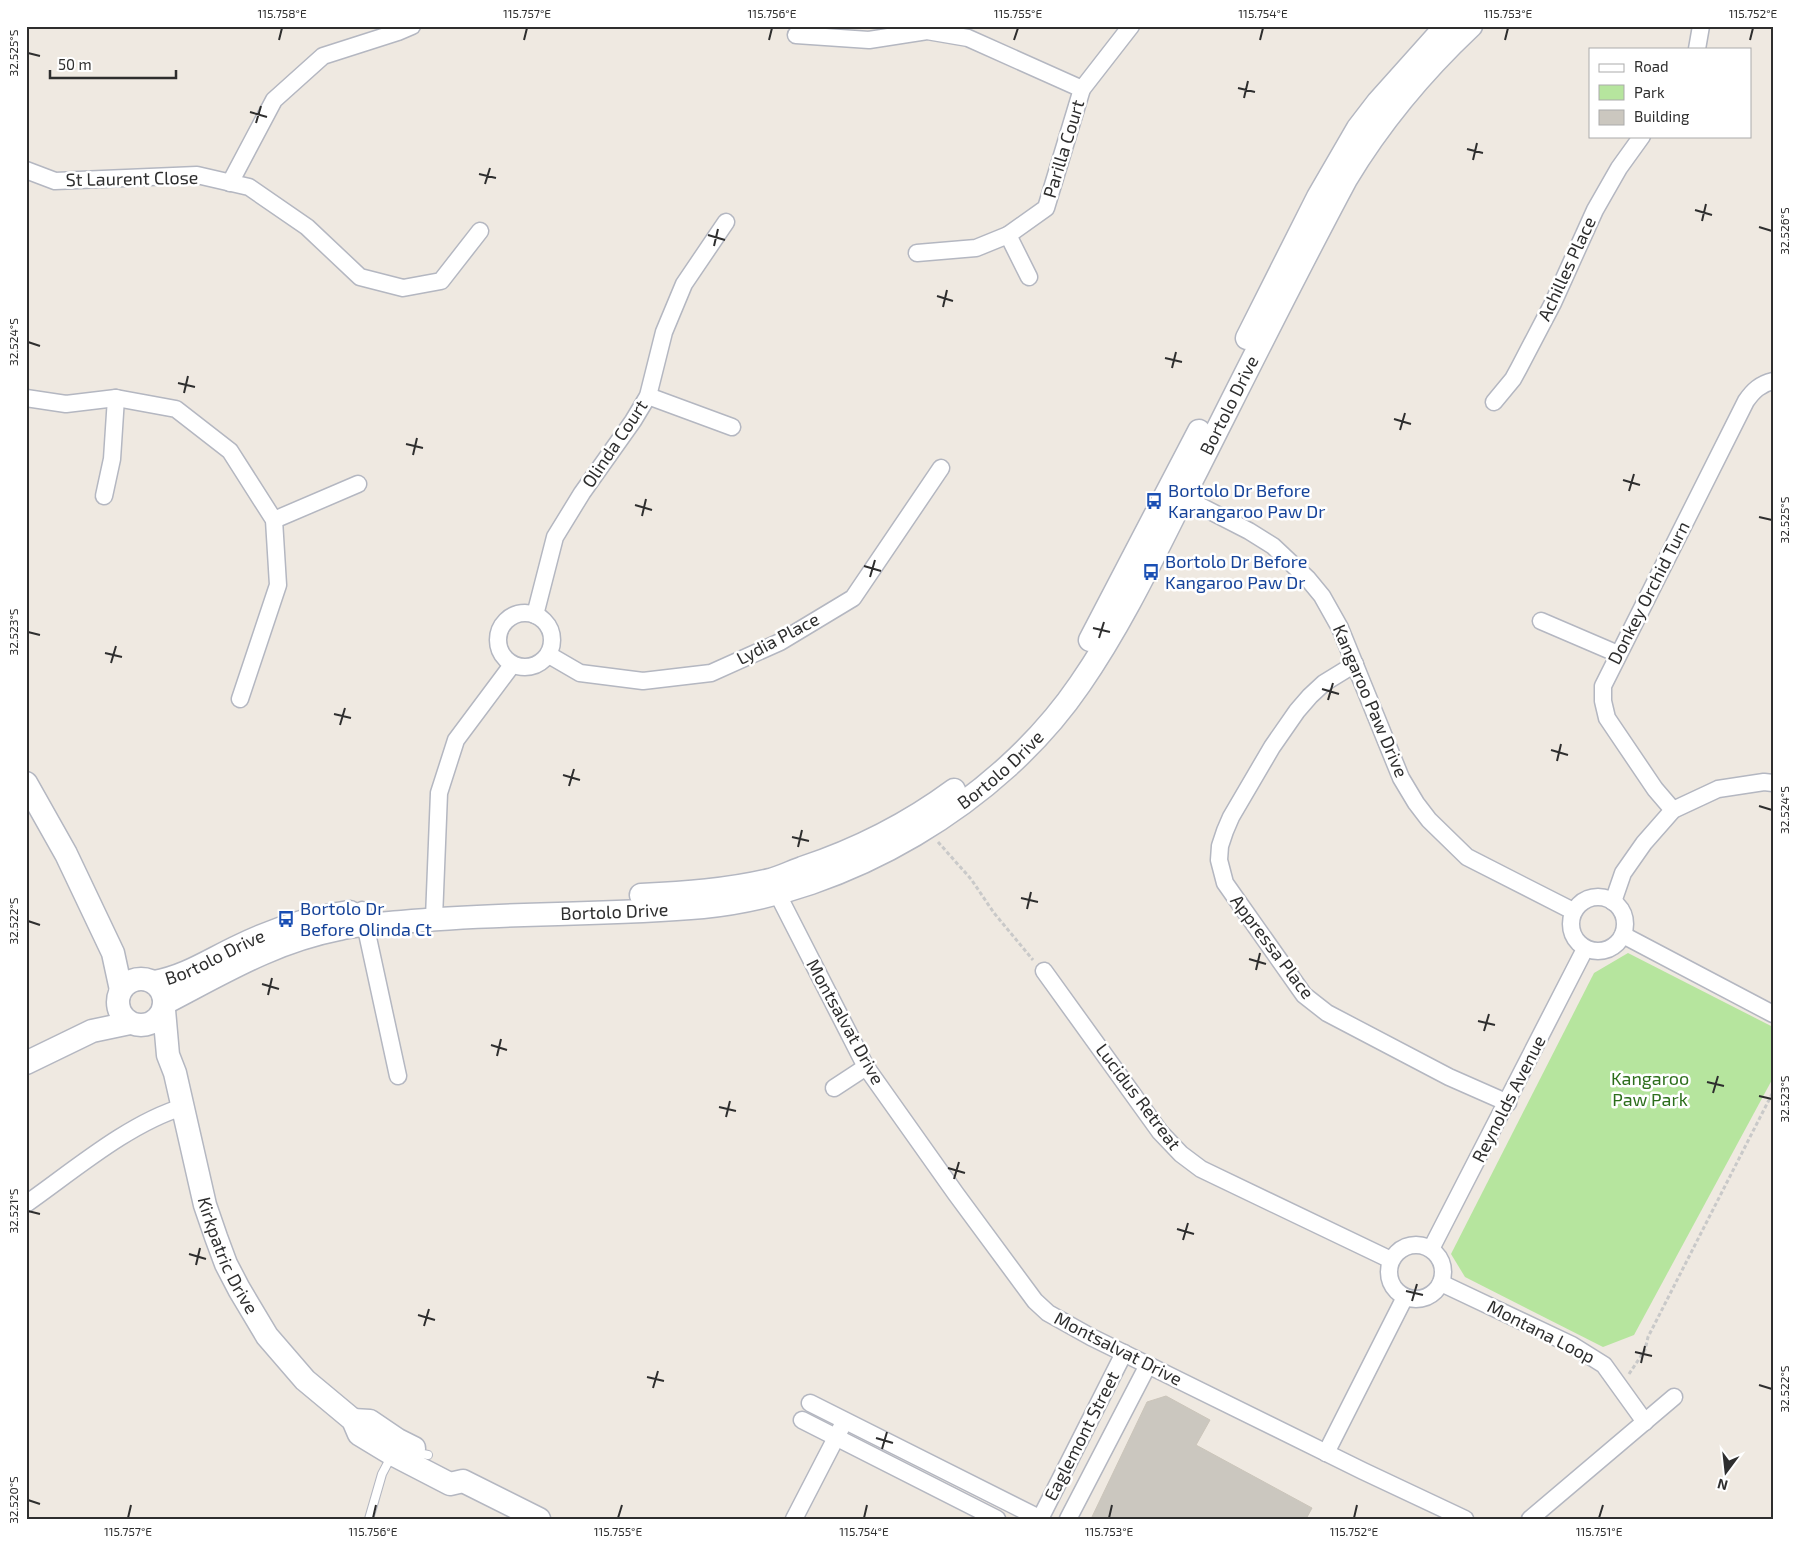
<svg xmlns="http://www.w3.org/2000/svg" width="1799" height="1545" font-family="'Exo 2',sans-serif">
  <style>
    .green { fill: #b6e59e }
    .building { fill: #cbc7bf; stroke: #cbc5ba }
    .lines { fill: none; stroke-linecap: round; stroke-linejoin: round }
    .lane-casing { stroke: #b4b7c1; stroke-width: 10 }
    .street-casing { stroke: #b4b7c1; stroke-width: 19 }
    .secondary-casing { stroke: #b4b7c1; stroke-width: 25 }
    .path { stroke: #c9c9c9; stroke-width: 3; stroke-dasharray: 4 2.5; stroke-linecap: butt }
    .lane { stroke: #fff; stroke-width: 8 }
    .street { stroke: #fff; stroke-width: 16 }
    .secondary { stroke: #fff; stroke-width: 22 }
    .ticks { fill: none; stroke: #2e2e2e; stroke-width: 2 }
    .labels { text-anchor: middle; stroke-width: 5; stroke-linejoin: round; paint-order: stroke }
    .street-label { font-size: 18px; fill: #2e2e2e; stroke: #fff }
    .transit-label { font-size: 18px; fill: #164399; stroke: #fff; text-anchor: start }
    .park-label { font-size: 18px; fill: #2c6e1b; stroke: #fff }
    .neatline { fill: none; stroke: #2e2e2e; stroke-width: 2 }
    .ticks-label { font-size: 12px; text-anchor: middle; fill: #2e2e2e }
  </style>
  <rect width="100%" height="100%" fill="#efe9e1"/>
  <path class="green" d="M1628,953l145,74v51l-139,257 -31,12 -138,-70 -14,-23 143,-281z"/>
  <path class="building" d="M1166,1396l44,24 -14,25 116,63 -6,11h-215l56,-117z"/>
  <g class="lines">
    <g class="lane-casing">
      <g id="lane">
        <path d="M413,1452l15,3"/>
        <path d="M369,1519l13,-45 10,-19"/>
      </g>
    </g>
    <g class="street-casing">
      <g id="street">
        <path d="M796,35l73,5 58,-9 41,7 114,51"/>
        <path d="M1697,49l4,-23"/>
        <path d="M26,170l29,11 142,-6 52,12 58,40 53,50 43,11 38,-7 39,-50"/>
        <path d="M230,183l44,-83 49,-44 75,-24 14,-6"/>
        <path d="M1008,235l21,42"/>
        <path d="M917,253l59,-5 32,-13 38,-27 36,-119 49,-63"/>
        <path d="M648,396l84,31"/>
        <path d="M26,398l40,6 50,-6 60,11 54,42 44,69 4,65 -38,114"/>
        <path d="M1494,402l19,-23 6,-11 34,-65 42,-93 24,-42 23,-32"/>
        <path d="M1175,493l74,38 24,15 35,33 14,17 18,32 61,150 15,25 13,17 38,37 106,54"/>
        <path d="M104,496l8,-37 4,-61"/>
        <path d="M274,520l84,-36"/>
        <circle cx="525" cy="640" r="27"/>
        <path d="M535,615l20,-78 27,-44 51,-72 15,-25 16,-64 20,-48 42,-62"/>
        <path d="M1541,621l77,33"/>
        <path d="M549,655l31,18 63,8 68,-8 69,-31 73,-44 88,-130"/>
        <path d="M1355,664l-31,19 -14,13 -13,15 -25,36 -41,70 -6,14 -5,15 -1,14 6,23 79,112 23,18 122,64 59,26"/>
        <path d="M1673,810l-18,-21 -48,-71 -4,-17v-15l143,-285c7,-10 14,-17 27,-20"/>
        <path d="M772,883l94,184 90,127 79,107 13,12 43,24 272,134 102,48"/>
        <circle cx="1598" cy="924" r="27"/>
        <path d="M1613,902l10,-29 21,-30 29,-33 45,-21 46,-7 9,1"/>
        <path d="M362,910l36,166"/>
        <path d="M434,918l5,-125 17,-53 56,-75"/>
        <path d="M1623,935l150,79"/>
        <path d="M1044,971l116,161 21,22 20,15 190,91"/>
        <path d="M834,1088l32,-21"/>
        <path d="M26,1204c47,-33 103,-81 157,-97"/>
        <circle cx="1416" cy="1272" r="27"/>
        <path d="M1431,1249l154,-300"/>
        <path d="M1441,1283l131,62 32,20 41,57"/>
        <path d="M810,1403l231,116"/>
        <path d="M802,1420l195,99"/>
        <path d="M1326,1453l79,-156"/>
        <path d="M794,1519l47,-91"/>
        <path d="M1040,1519l84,-166"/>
        <path d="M1068,1519l80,-154"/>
        <path d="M1530,1519l144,-122"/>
      </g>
    </g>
    <g class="secondary-casing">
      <g id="secondary">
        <path d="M1247,338l71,-141 40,-69 20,-26 68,-76"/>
        <path d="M1090,640l109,-209"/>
        <path d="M26,783l40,71 47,99 8,37"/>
        <path d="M641,895c43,-2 87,-5 129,-15 11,-3 21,-8 32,-12 54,-18 106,-44 152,-78"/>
        <circle cx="141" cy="1002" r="23"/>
        <path id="s1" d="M154,982c31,-5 57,-23 85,-36 35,-17 73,-29 111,-34"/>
        <path id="s2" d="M165,1003c58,-30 108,-61 174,-74 20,-5 42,-5 63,-7 100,-10 201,-6 301,-15 143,-14 296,-104 377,-223 47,-68 81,-144 118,-216 49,-97 97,-194 148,-289 35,-58 75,-106 125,-153"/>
        <path id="s3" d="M164,1010l4,45 7,18 30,132 11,32 10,27 13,25 28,47 38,44 48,40 6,14 33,20 58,30 13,-3 76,38"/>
        <path d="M26,1063l66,-32 38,-8"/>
        <path d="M353,1420l17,1 28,19 16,8"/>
      </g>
    </g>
    <g class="path">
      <path d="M938,842l33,37 23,34 39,47"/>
      <path d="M1629,1374l16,-24 3,-13 125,-245"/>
    </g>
    <use href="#lane" class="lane"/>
    <use href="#street" class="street"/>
    <use href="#secondary" class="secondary"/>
  </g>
  <path class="ticks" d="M279,40l3,-12M524,40l3,-12M769,40l3,-12M1014,40l4,-12M1260,40l3,-12M1505,40l3,-12M1750,40l3,-12M28,53l12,3M1238,88l17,4M1244,98l4,-17M250,112l17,5M256,123l5,-17M1467,149l16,4M1473,160l4,-17M479,174l17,4M485,184l5,-16M1695,210l17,5M1702,221l4,-17M1759,227l13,4M708,235l17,5M714,246l4,-17M937,296l16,5M943,307l4,-17M28,342l12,4M1165,358l17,4M1172,368l4,-16M178,383l17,4M184,393l4,-17M1394,419l17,5M1400,430l5,-17M406,444l17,4M413,455l4,-17M1623,480l17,5M1629,491l5,-17M635,505l17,5M642,516l4,-17M1759,517l13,3M864,566l17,5M870,577l5,-17M1093,628l17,4M28,632l12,3M1099,638l5,-16M105,653l17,4M111,663l5,-17M1322,689l17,5M1328,700l5,-17M334,714l17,4M340,725l5,-17M1551,750l17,5M1557,761l4,-17M563,775l17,5M569,786l5,-17M1759,806l13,4M792,837l17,4M798,847l4,-17M1021,898l17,4M1027,909l4,-17M28,921l12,4M1249,959l17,5M1256,970l4,-17M262,984l17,5M268,995l4,-17M1478,1021l17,4M1484,1031l5,-17M491,1045l16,5M497,1056l4,-17M1707,1082l17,4M1713,1093l5,-17M1759,1096l13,3M719,1107l17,4M726,1117l4,-16M948,1168l17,5M954,1179l5,-17M28,1211l12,3M1177,1229l17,5M1183,1240l5,-17M189,1254l17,5M196,1265l4,-17M1406,1291l17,4M1412,1301l5,-17M418,1315l17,5M424,1326l5,-17M1635,1352l17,4M1641,1363l4,-17M647,1377l17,4M1759,1385l13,4M653,1388l5,-17M876,1438l17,5M882,1449l5,-17M28,1500l12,4M128,1518l3,-13M373,1518l3,-13M618,1518l4,-13M864,1518l3,-13M1109,1518l3,-13M1354,1518l3,-13M1599,1518l4,-13"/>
  <defs>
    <g id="bus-bare" transform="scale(1.35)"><path d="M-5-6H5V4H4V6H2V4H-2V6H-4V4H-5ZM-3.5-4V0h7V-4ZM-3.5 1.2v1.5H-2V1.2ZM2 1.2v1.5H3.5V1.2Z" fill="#1a4fb4" stroke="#fff" stroke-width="2.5" paint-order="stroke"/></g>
  </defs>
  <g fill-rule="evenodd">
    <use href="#bus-bare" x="1154" y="501"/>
    <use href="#bus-bare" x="1151" y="572"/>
    <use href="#bus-bare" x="286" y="919"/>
  </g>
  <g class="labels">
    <g class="street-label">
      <text transform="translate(1064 149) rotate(-73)" y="6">Parilla Court</text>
      <text transform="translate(132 179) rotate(-1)" y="6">St Laurent Close</text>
      <text transform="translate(1567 269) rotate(-65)" y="6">Achilles Place</text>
      <text dy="6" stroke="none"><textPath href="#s2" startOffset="1322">Bortolo Drive</textPath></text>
      <text transform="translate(615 444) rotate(-56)" y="6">Olinda Court</text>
      <text transform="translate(1649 593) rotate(-63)" y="6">Donkey Orchid Turn</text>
      <text transform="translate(778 639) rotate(-28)" y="6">Lydia Place</text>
      <text transform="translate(1370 701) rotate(67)" y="6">Kangaroo Paw Drive</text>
      <text dy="6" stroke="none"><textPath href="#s2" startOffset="888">Bortolo Drive</textPath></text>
      <text dy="6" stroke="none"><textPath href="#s2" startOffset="466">Bortolo Drive</textPath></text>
      <text transform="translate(1272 947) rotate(53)" y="6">Appressa Place</text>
      <text dy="6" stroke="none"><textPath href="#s1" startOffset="66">Bortolo Drive</textPath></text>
      <text transform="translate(845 1022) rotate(61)" y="6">Montsalvat Drive</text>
      <text transform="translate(1138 1097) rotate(53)" y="6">Lucidus Retreat</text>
      <text transform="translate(1509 1099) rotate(-63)" y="6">Reynolds Avenue</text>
      <text dy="6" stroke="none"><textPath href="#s3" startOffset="255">Kirkpatric Drive</textPath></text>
      <text transform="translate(1541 1332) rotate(27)" y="6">Montana Loop</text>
      <text transform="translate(1118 1349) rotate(27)" y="6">Montsalvat Drive</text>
      <text transform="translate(1082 1436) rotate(-63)" y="6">Eaglemont Street</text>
    </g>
    <g class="transit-label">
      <text x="1168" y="497">Bortolo Dr Before<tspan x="1168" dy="21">Karangaroo Paw Dr</tspan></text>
      <text x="1165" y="568">Bortolo Dr Before<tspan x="1165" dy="21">Kangaroo Paw Dr</tspan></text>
      <text x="300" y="915">Bortolo Dr<tspan x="300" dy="21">Before Olinda Ct</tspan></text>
    </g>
    <g class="park-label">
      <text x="1650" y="1085">Kangaroo<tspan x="1650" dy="21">Paw Park</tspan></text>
    </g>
  </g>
  <rect width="1799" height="1545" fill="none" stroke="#ffffff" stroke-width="55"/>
  <rect x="1589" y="48" width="162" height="90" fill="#ffffff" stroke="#ababab"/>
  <rect x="1599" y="64" width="25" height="8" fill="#ffffff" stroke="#ababab"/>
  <text x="1634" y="72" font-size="15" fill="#2e2e2e">Road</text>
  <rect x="1599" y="85" width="25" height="15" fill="#b6e59e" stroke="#ababab"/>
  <text x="1634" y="98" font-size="15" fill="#2e2e2e">Park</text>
  <rect x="1599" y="110" width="25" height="15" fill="#cbc7bf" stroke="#ababab"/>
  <text x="1634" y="122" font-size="15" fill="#2e2e2e">Building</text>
  <g transform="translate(1726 1472) rotate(195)" stroke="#ffffff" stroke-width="4" paint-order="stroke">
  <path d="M0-4L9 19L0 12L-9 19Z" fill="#2e2e2e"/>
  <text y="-8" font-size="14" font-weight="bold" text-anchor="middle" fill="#2e2e2e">N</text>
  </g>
  <path d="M50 70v8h126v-8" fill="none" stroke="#2e2e2e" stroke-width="2.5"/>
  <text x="58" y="70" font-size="15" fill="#2e2e2e" stroke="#ffffff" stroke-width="4" paint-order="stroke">50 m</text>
  <rect x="28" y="28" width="1744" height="1490" class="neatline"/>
  <g class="ticks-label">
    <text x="282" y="18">115.758°E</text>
    <text x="527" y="18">115.757°E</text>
    <text x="772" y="18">115.756°E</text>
    <text x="1018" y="18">115.755°E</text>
    <text x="1263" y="18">115.754°E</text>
    <text x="1508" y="18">115.753°E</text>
    <text x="1753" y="18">115.752°E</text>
    <text transform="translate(14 53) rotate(-90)" y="4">32.525°S</text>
    <text transform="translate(1785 231) rotate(-90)" y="4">32.526°S</text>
    <text transform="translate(14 342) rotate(-90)" y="4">32.524°S</text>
    <text transform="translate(1785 520) rotate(-90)" y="4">32.525°S</text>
    <text transform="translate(14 632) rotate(-90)" y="4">32.523°S</text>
    <text transform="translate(1785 810) rotate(-90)" y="4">32.524°S</text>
    <text transform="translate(14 921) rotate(-90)" y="4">32.522°S</text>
    <text transform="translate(1785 1099) rotate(-90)" y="4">32.523°S</text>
    <text transform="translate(14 1211) rotate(-90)" y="4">32.521°S</text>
    <text transform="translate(1785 1389) rotate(-90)" y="4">32.522°S</text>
    <text transform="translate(14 1500) rotate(-90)" y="4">32.520°S</text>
    <text x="128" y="1536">115.757°E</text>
    <text x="373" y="1536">115.756°E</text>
    <text x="618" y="1536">115.755°E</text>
    <text x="864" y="1536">115.754°E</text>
    <text x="1109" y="1536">115.753°E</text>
    <text x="1354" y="1536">115.752°E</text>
    <text x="1599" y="1536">115.751°E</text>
  </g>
</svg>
